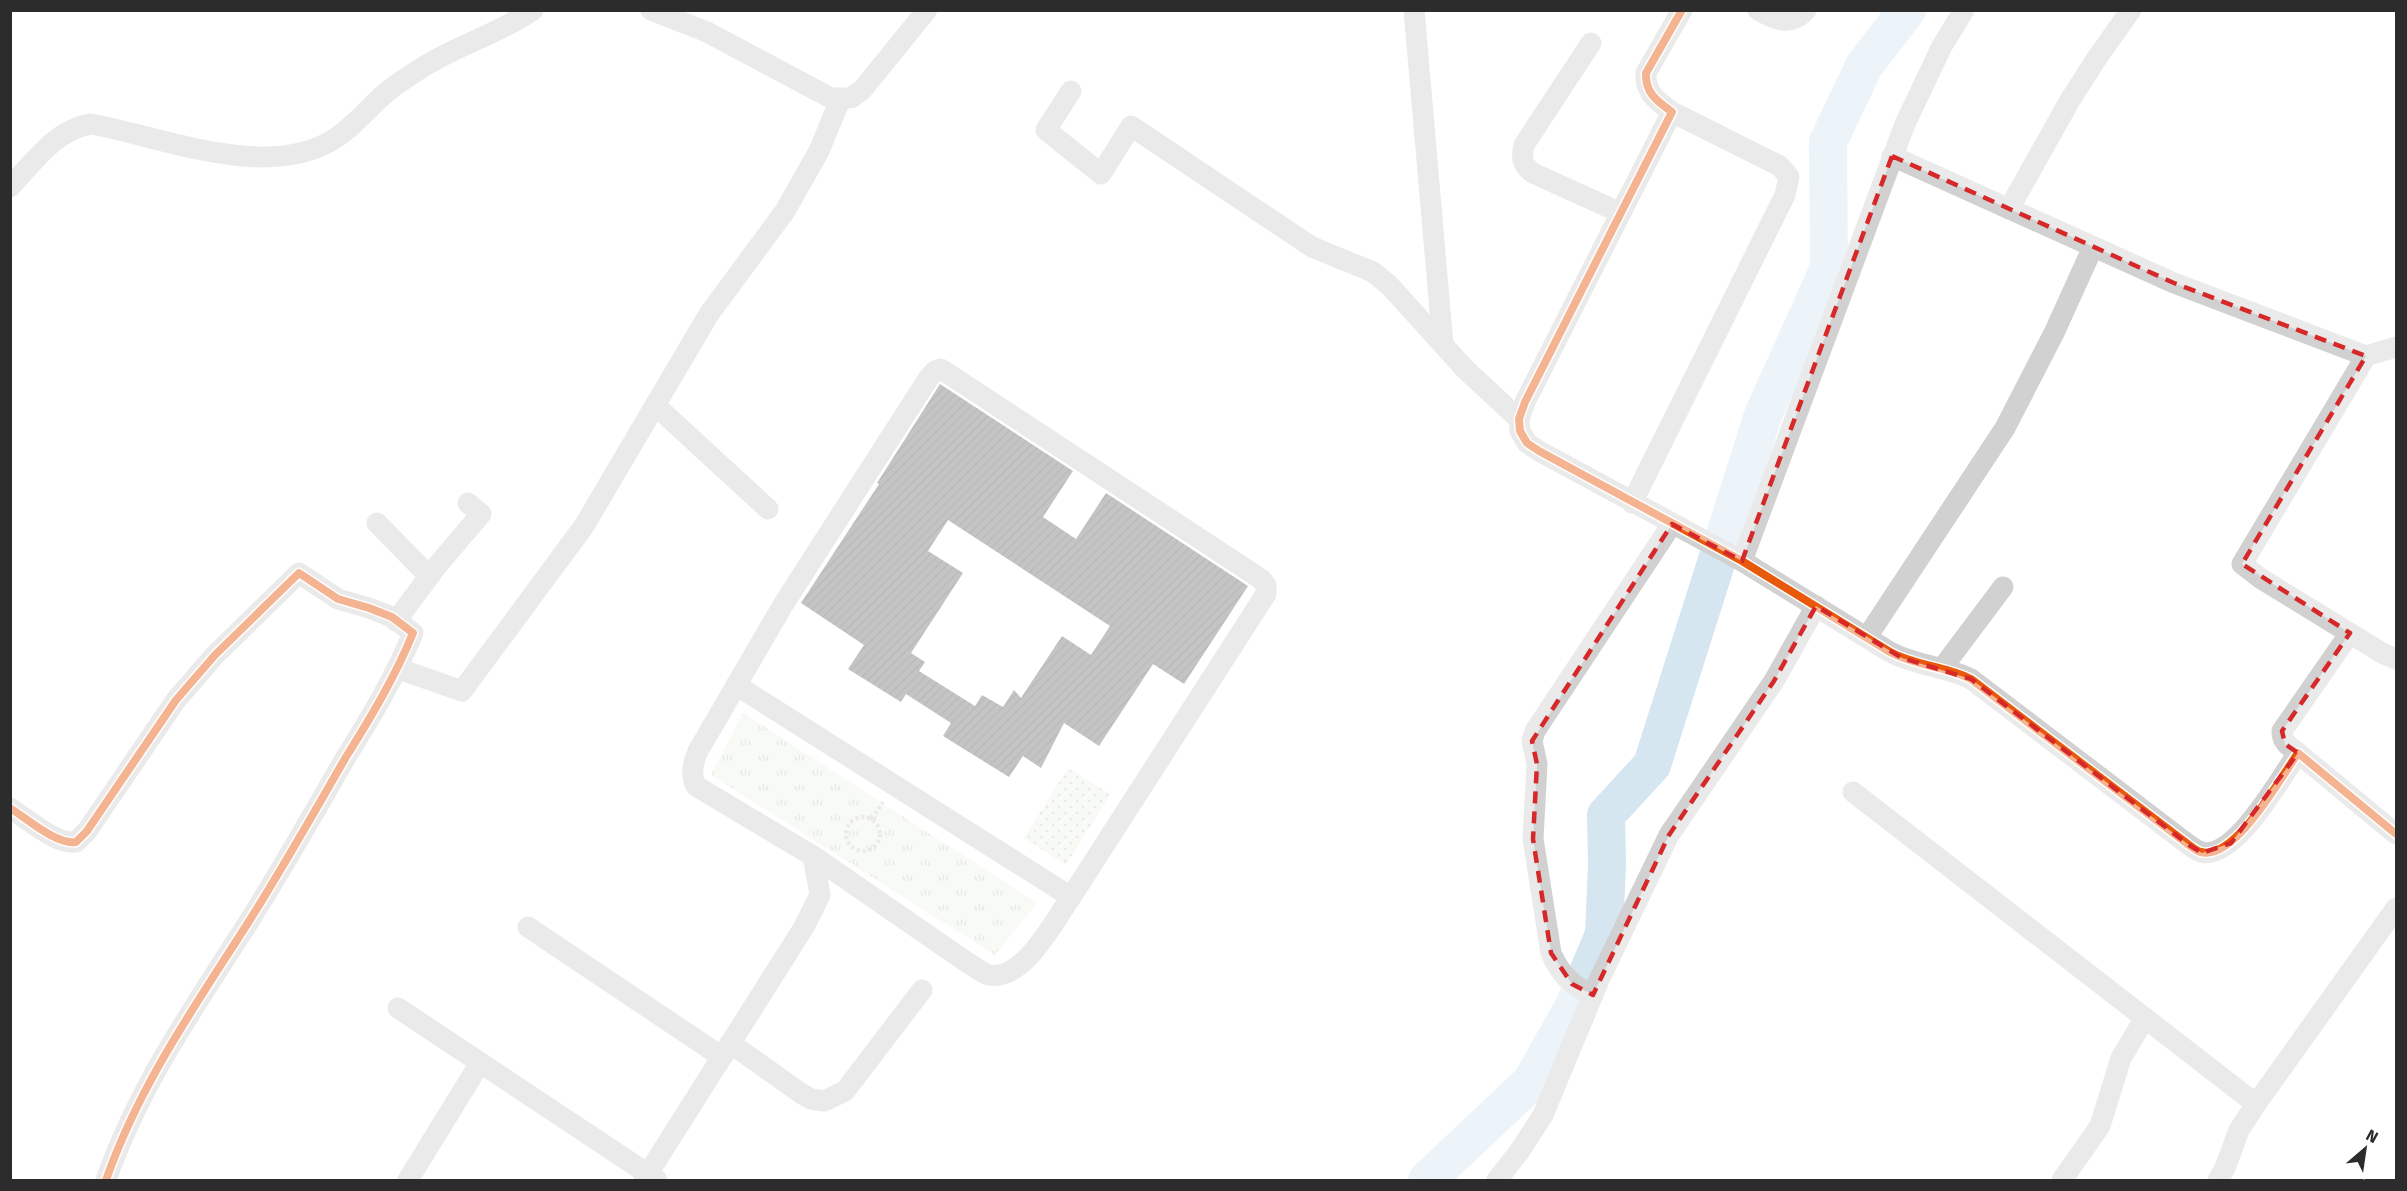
<svg xmlns="http://www.w3.org/2000/svg" width="2407" height="1191" font-family="'Fira Sans',sans-serif">
  <style>
    .grass { fill: url(#grass-tufts) }
    .park { fill: url(#park-dots) }
    .lines { fill: none; stroke-linecap: round; stroke-linejoin: round }
    .river { stroke: #d6e6f1; stroke-width: 38 }
    .building { fill: url(#building-hatch); fill-rule: evenodd }
    .path { stroke: #d1d1d1; stroke-width: 4; stroke-dasharray: 3 3; stroke-linecap: butt }
    .minor { stroke: #d1d1d1; stroke-width: 21 }
    .cycleway-casing { stroke: #fff; stroke-width: 11 }
    .cycleway { stroke: #e8590c; stroke-width: 8 }
    .marked { fill: none; stroke: #d62828; stroke-width: 4.5; stroke-dasharray: 12 8; stroke-linejoin: round }
  </style>
  <defs>
    <pattern id="grass-tufts" width="24" height="20" patternUnits="userSpaceOnUse" patternTransform="scale(1.5)"><rect width="24" height="20" fill="#eff3ea"/><path d="M3 7l-1-3M5 7V3M7 7l1-3M15 17l-1-3M17 17v-4M19 17l1-3" fill="none" stroke="#cdd0c9"/></pattern>
    <pattern id="park-dots" width="8" height="8" patternUnits="userSpaceOnUse" patternTransform="scale(1.5)"><rect width="8" height="8" fill="#eff3ea"/><path d="M2 2h.1M6 6h.1" fill="none" stroke="#cdd0c9" stroke-width="1.8" stroke-linecap="round"/></pattern>
    <pattern id="building-hatch" width="6" height="6" patternUnits="userSpaceOnUse" patternTransform="scale(1.5)"><rect width="6" height="6" fill="#7d7d7d"/><path d="M-1 1l2-2M0 6l6-6M5 7l2-2" fill="none" stroke="#676767"/></pattern>
  </defs>
  <rect width="100%" height="100%" fill="#fff"/>
  <path class="grass" d="M743,713l294,190 -42,52 -284,-180z"/>
  <path class="park" d="M1068,768l42,26 -44,71 -42,-27z"/>
  <g class="lines">
    <path class="river" d="M1427,1180l104,-98 43,-76 30,-72 3,-69 -1,-50 46,-50 111,-350 66,-147 -1,-126 36,-76 43,-56"/>
  </g>
  <path class="building" d="M940,384l133,87 -30,46 33,22 30,-46 142,93 -64,98 -31,-20 -54,82 -35,-23 -23,45 -18,-12 -14,21 -66,-41 8,-13 -45,-29 -5,8 -53,-33 16,-24 -63,-42 78,-119 -2,-1zM948,520l162,106 -19,29 -29,-19 -41,62 -7,-8 -11,17 -21,-12 -7,11 -56,-35 6,-9 -14,-9 52,-80 -35,-22z"/>
  <g class="lines">
    <g class="path">
      <circle cx="863" cy="834" r="17"/>
      <path d="M872,819l11,-17"/>
    </g>
    <g class="minor">
      <path d="M651,10l56,22 124,66h20l11,-8 65,-80"/>
      <path d="M1414,10l29,335"/>
      <path d="M1682,10l-36,63c-1,20 11,28 26,39l-147,290 -6,17 1,12 7,12 12,8 203,110 148,91c26,14 55,14 81,27l218,166c3,2 8,6 12,7 34,9 80,-75 97,-99l98,81"/>
      <path d="M1758,10c17,10 33,17 48,0"/>
      <path d="M1591,43l-67,102c-3,13 -2,20 9,28l88,40"/>
      <path d="M1071,91l-25,39 55,44 30,-48 181,121 61,25 16,13 76,84 54,50"/>
      <path d="M1892,156l282,127 192,73 30,-9"/>
      <path d="M10,187c24,-25 46,-58 81,-63 72,13 172,56 240,17 19,-11 33,-28 48,-42 12,-12 27,-21 41,-30 35,-23 78,-35 113,-59"/>
      <path d="M2009,209l61,-109 27,-42 34,-48"/>
      <path d="M2366,356l-124,208 18,14 122,75 14,6"/>
      <path d="M655,405l113,104"/>
      <path d="M1632,503l153,-308 4,-18 -9,-11 -108,-54"/>
      <path d="M377,523l52,53"/>
      <path d="M1742,561l163,-437 37,-78 22,-36"/>
      <path d="M396,621l40,-54 45,-53 -13,-11"/>
      <path d="M1867,637l138,-209 49,-95 39,-86"/>
      <path d="M1943,667l60,-80"/>
      <path d="M399,669l63,22 122,-165 125,-212 76,-103 34,-60 21,-51"/>
      <path d="M736,685l335,212c-16,23 -48,85 -82,78 -7,-2 -15,-9 -21,-12l-155,-107"/>
      <path d="M2298,753c-9,-7 -16,-10 -16,-22l68,-98"/>
      <path d="M1853,792l403,312"/>
      <path d="M10,808c17,11 47,37 66,34l11,-11 89,-131 39,-45 84,-82 39,26 31,9 23,9 21,16c-18,44 -42,84 -67,124 -33,57 -65,114 -100,169 -53,83 -107,160 -140,254"/>
      <path d="M528,927l194,130"/>
      <path d="M1593,995c-21,-9 -33,-21 -42,-42l-18,-114 4,-75 -5,-23 3,-10 137,-207"/>
      <path d="M398,1008l259,172"/>
      <path d="M730,1043l72,51 9,5 13,2 21,-10 77,-101"/>
      <path d="M408,1180l72,-117"/>
      <path d="M644,1180l160,-253 16,-32 -7,-39 -117,-70c-6,-12 -3,-23 2,-35l85,-146 145,-226 7,-8 6,-2 320,210 5,6v9l-195,303"/>
      <path d="M1497,1180l22,-28 24,-37 56,-135 70,-145 105,-154 42,-75"/>
      <path d="M2062,1180l38,-54 21,-68 24,-40"/>
      <path d="M2218,1180l7,-12 14,-38 17,-26 140,-196"/>
    </g>
    <g class="cycleway-casing">
      <g id="cycleway">
        <path d="M1682,10l-36,63c-1,20 11,28 26,39l-147,290 -6,17 1,12 7,12 12,8 203,110 148,91c26,14 55,14 81,27l218,166c3,2 8,6 12,7 34,9 80,-75 97,-99l98,81"/>
        <path d="M10,808c17,11 47,37 66,34l11,-11 89,-131 39,-45 84,-82 39,26 31,9 23,9 21,16c-18,44 -42,84 -67,124 -33,57 -65,114 -100,169 -53,83 -107,160 -140,254"/>
      </g>
    </g>
    <use href="#cycleway" class="cycleway"/>
  </g>
  <path d="M0 0H2407V1191H0ZM1892,156l282,127 192,73 -124,208 108,69 -68,98 3,13 13,9 -67,90 -29,10 -13,-8 -218,-166 -69,-21 -86,-52 -42,75 -105,154 -76,160 -21,-11 -21,-31 -18,-114 4,-75 -5,-23 140,-217 70,37z" fill="#fff" fill-opacity=".55" fill-rule="evenodd"/>
  <path class="marked" d="M1892,156l282,127 192,73 -124,208 108,69 -68,98 3,13 13,9 -67,90 -29,10 -13,-8 -218,-166 -69,-21 -86,-52 -42,75 -105,154 -76,160 -21,-11 -21,-31 -18,-114 4,-75 -5,-23 140,-217 70,37z"/>
  <rect width="2407" height="1191" fill="none" stroke="#2c2c2c" stroke-width="24"/>
  <g transform="translate(2365 1149) rotate(29)" stroke="#ffffff" stroke-width="4.5" paint-order="stroke">
  <path d="M0-4.5L10 22L0 15L-10 22Z" fill="#2c2c2c"/>
  <text y="-9" font-size="16" font-weight="bold" text-anchor="middle" fill="#2c2c2c">N</text>
  </g>
</svg>
